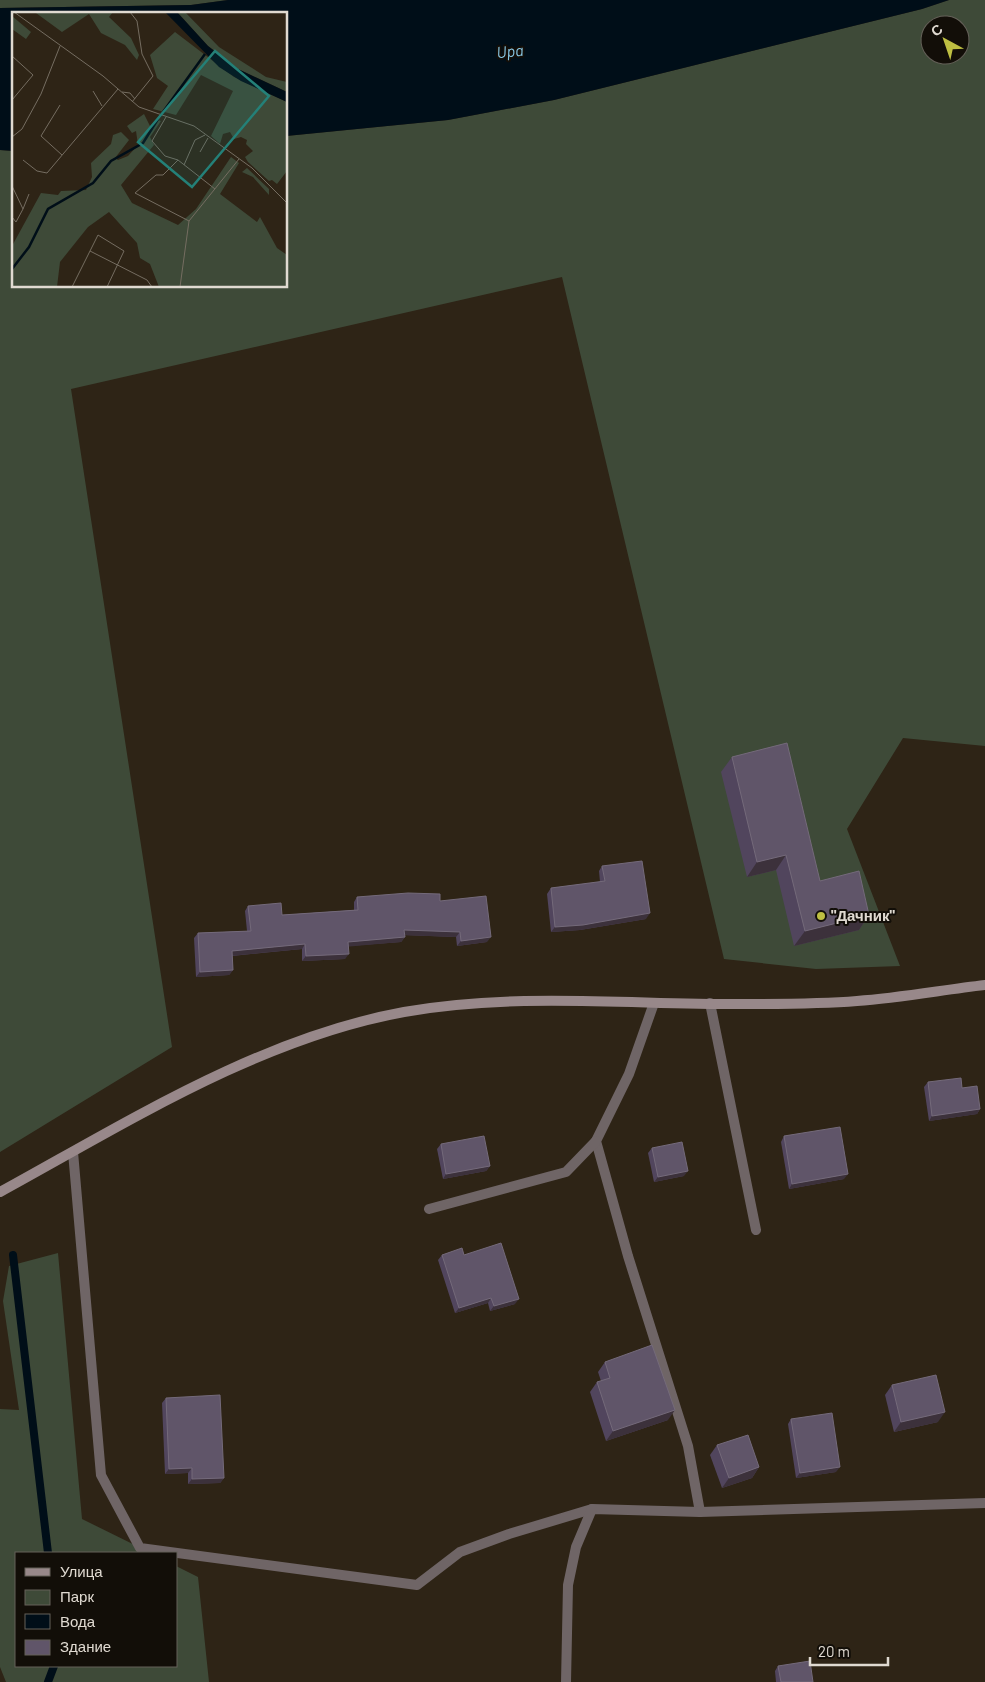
<svg xmlns="http://www.w3.org/2000/svg" width="985" height="1682" font-family="Barlow,sans-serif">
  <style>
    .green { fill: #3e4a38; fill-rule: evenodd }
    .water { fill: #000e18 }
    .lines { fill: none; stroke-linecap: round; stroke-linejoin: round }
    .stream { stroke: #000e18; stroke-width: 8 }
    .lane { stroke: #6f6566; stroke-width: 10 }
    .secondary { stroke: #98888a; stroke-width: 10 }
    .wall { fill: #51455d }
    .shaded-wall { fill: #3c313b }
    .building { fill: #605569; stroke: #746a7a }
    .poi-dot { fill: #bebf42; stroke: #120e08; stroke-width: 2 }
    .labels { text-anchor: middle; stroke-width: 4; stroke-linejoin: round; paint-order: stroke }
    .poi-label { font-size: 15px; font-weight: bold; fill: #e0dad1; stroke: #120e08; text-anchor: start }
    .water-label { font-size: 16px; font-style: italic; fill: #89c8e5; stroke: #120e08 }
    .inset-river { fill: none; stroke: #000e18; stroke-width: 2.5 }
    .inset-road { fill: none; stroke: #756d61; stroke-width: 1 }
    .view { fill: #248078; fill-opacity: 0.15; stroke: #248078; stroke-width: 2.5 }
    .inset-edge { fill: none; stroke: #e0dad1; stroke-width: 2.5 }
  </style>
  <rect width="100%" height="100%" fill="#2e2416"/>
  <g class="green">
    <path d="M0,0h228l-37,5 -191,3z"/>
    <path d="M949,0h36v746l-82,-8 -56,91 53,137 -84,3 -92,-10 -162,-682 -491,112 101,658 -172,105v-1002l14,1v135h272v-150l162,-16 106,-20 368,-91zM930,25h30v30h-30z"/>
    <path d="M58,1253l24,266 69,34h-135v113h160v-100l22,11 11,105h-203l-6,-15v-258l19,1 -16,-109 6,-35z"/>
  </g>
  <path class="water" d="M228,0h721l-27,9 -368,91 -106,20 -162,16v-122h-272v137l-14,-1v-142l191,-3z"/>
  <g class="lines">
    <g class="stream">
      <path d="M13,1255l35,298"/>
      <path d="M48,1682l6,-16"/>
    </g>
    <g class="lane">
      <path d="M654,1003l-25,71 -33,67 32,115 60,190 12,66"/>
      <path d="M710,1003l46,227"/>
      <path d="M73,1152l28,323 39,73 277,37 43,-33 49,-18 83,-25 108,3 285,-9"/>
      <path d="M429,1209l137,-37 30,-31"/>
      <path d="M566,1682l2,-97 8,-38 16,-38"/>
    </g>
    <path class="secondary" d="M0,1192c126,-69 260,-154 404,-180 113,-20 230,-7 345,-8 35,0 72,0 108,-3 43,-3 85,-11 128,-16"/>
  </g>
  <g class="wall">
    <path d="M732,757l88,124 49,34 -10,15 -65,16 -18,-76 -29,7 -26,-105z"/>
    <path d="M602,866l44,53 -66,11 -29,2 -4,-38 4,-6 49,-6 -1,-11z"/>
    <path d="M357,897l83,4 47,41 -30,4 -1,-9 -52,-2 1,2 -4,5 -53,4 -3,13 -43,2v-12l-70,7 1,14 -4,5 -33,2 -2,-39 4,-5 49,-2 -2,-20 3,-5 34,9 72,-5v-8z"/>
    <path d="M928,1082l52,27 -3,5 -48,7 -5,-34z"/>
    <path d="M784,1136l60,43 -55,10 -8,-47z"/>
    <path d="M441,1144l49,22 -4,5 -43,8 -6,-30z"/>
    <path d="M652,1148l32,28 -30,6 -6,-29z"/>
    <path d="M442,1255h22l51,49 -25,7 -2,-8 -33,10 -17,-53z"/>
    <path d="M605,1362l63,58 -62,21 -16,-49 7,-10 4,-1 -3,-9z"/>
    <path d="M892,1385l46,37 -44,10 -9,-37z"/>
    <path d="M166,1398l58,80 -4,5 -32,1v-11l-23,1 -3,-71z"/>
    <path d="M791,1419l45,53 -40,6 -8,-54z"/>
    <path d="M717,1445l42,22 -7,11 -30,10 -12,-33z"/>
    <path d="M778,1666l35,16h-37l-1,-11z"/>
  </g>
  <g class="shaded-wall">
    <path d="M786,855l-10,15 -29,7 10,-15z"/>
    <path d="M650,913l-4,6 -66,11 -29,2 4,-5z"/>
    <path d="M869,915l-10,15 -65,16 11,-15z"/>
    <path d="M404,930l56,2 -4,5 -56,-2z"/>
    <path d="M405,937l-4,5 -57,5 4,-5z"/>
    <path d="M491,937l-4,5 -30,4 4,-5z"/>
    <path d="M305,944l-3,5 -73,7 3,-5z"/>
    <path d="M349,954l-4,5 -43,2 4,-5z"/>
    <path d="M233,970l-4,5 -33,2 4,-5z"/>
    <path d="M980,1109l-3,5 -48,7 3,-5z"/>
    <path d="M490,1166l-4,5 -43,8 3,-5z"/>
    <path d="M688,1171l-4,5 -30,6 4,-5z"/>
    <path d="M848,1174l-4,5 -55,10 3,-5z"/>
    <path d="M491,1298l-3,5 -33,10 4,-5z"/>
    <path d="M519,1299l-4,5 -25,7 4,-5z"/>
    <path d="M675,1410l-7,10 -62,21 7,-10z"/>
    <path d="M945,1412l-7,10 -44,10 7,-10z"/>
    <path d="M759,1467l-7,11 -30,10 7,-10z"/>
    <path d="M840,1467l-4,5 -40,6 4,-5z"/>
    <path d="M192,1468l-4,5 -23,1 4,-5z"/>
    <path d="M224,1478l-4,5 -32,1 4,-5z"/>
  </g>
  <g class="building">
    <path d="M787,743l33,138 39,-10 10,44 -64,16 -19,-76 -29,7 -25,-105z"/>
    <path d="M642,861l8,52 -67,12 -28,2 -4,-39 54,-7 -3,-15z"/>
    <path d="M408,893l32,1v7l46,-5 5,41 -30,4 -1,-9 -56,-2 1,7 -57,5 1,12 -43,2 -1,-12 -73,7 1,19 -33,2 -2,-39 53,-2 -3,-25 33,-3 1,12 76,-5 -1,-13z"/>
    <path d="M961,1078l1,10 15,-2 3,23 -48,7 -4,-34z"/>
    <path d="M840,1127l8,47 -56,10 -8,-48z"/>
    <path d="M484,1136l6,30 -44,8 -5,-30z"/>
    <path d="M682,1142l6,29 -30,6 -6,-29z"/>
    <path d="M501,1243l18,56 -25,7 -3,-8 -32,10 -17,-53 20,-7 2,7z"/>
    <path d="M652,1345l23,65 -62,21 -16,-49 13,-4 -5,-16z"/>
    <path d="M936,1375l9,37 -44,10 -9,-37z"/>
    <path d="M220,1395l4,83 -32,1v-11l-23,1 -3,-71z"/>
    <path d="M832,1413l8,54 -40,6 -9,-54z"/>
    <path d="M748,1435l11,32 -30,11 -12,-33z"/>
    <path d="M810,1661l3,21h-32l-3,-16z"/>
  </g>
  <circle class="poi-dot" cx="821" cy="916" r="5"/>
  <g class="labels">
    <g class="poi-label">
      <text x="831" y="921">"Дачник"</text>
    </g>
    <g class="water-label">
      <text transform="translate(510 51) rotate(-5)" y="6">Upa</text>
    </g>
  </g>
  <g transform="translate(12 12)">
    <rect width="275" height="275" fill="#2e2416"/>
    <path d="M101,0l-4,5 22,21 8,17 -2,5 -12,-15 -24,-12 -12,-19 -27,18 -26,-19zM165,0h8l34,35 47,30 21,5v10l-49,-23 -30,-23zM0,4l19,16 -5,7 -14,-10zM163,20l59,45 53,25v69l-10,13 -5,-4 -3,1 -21,-19 -3,-5 8,-6 -7,-7 1,-4 -6,-3 -7,2 -4,-7 -7,2 -3,10 -9,-8 22,-45 -32,-16 -25,40 -23,-6 15,-23 -11,-8 -7,-23zM132,102l7,14 7,-8 3,1 -11,16 4,8 -33,40 11,18 46,22 18,-16 35,-52 8,6 -19,31 37,28 3,-5 17,31 10,7v32h-128l-9,-23 -10,-6 -3,-15 -28,-31 -21,15 -28,35 -3,25h-45v-41l29,-53 17,2 3,-4 25,-1 6,-13 -1,-14 20,-19 2,-9 8,-3 8,8 -14,18 3,2 10,-4 10,-11 -2,-14 -4,2 -5,-7zM235,156l22,21v6l-16,-18 -11,-5z" fill="#3e4a38"/>
    <path d="M153,0h12l31,34 30,23 49,23v10l-46,-21 -22,-14z" fill="#000e18"/>
    <path class="inset-river" d="M151,100l42,-58M0,257l17,-22 19,-38 45,-26 18,-22 32,-18 15,-24"/>
    <path class="inset-road" d="M2,0l89,64 36,31 55,19 58,42 35,35M118,0l7,9 5,33 11,22 -21,26M0,44l21,19 -21,25M81,79l9,15M110,80l8,1 5,6M48,93l-19,31 21,19M154,105l-14,24 13,15 13,4 37,29M0,125l10,-8 19,-35 19,-48M188,140l8,-14M11,148l14,11 10,2 71,-84M166,148l-15,15h-7l-21,18 54,28M172,153l11,-25 10,-5M0,174l11,23 -7,13 -4,-5M11,197l6,-15M78,239l57,29 5,7M60,275l26,-52 26,16 -17,36M168,275l9,-66 50,-62"/>
    <path class="view" d="M203,39l54,45 -77,91 -54,-45z"/>
    <rect width="275" height="275" class="inset-edge"/>
  </g>
  <rect x="15" y="1552" width="162" height="115" fill="#120e08" stroke="#646058"/>
  <rect x="25" y="1568" width="25" height="8" fill="#98888a" stroke="#646058"/>
  <text x="60" y="1577" font-size="15" fill="#e0dad1">Улица</text>
  <rect x="25" y="1590" width="25" height="15" fill="#3e4a38" stroke="#646058"/>
  <text x="60" y="1602" font-size="15" fill="#e0dad1">Парк</text>
  <rect x="25" y="1614" width="25" height="15" fill="#000e18" stroke="#646058"/>
  <text x="60" y="1627" font-size="15" fill="#e0dad1">Вода</text>
  <rect x="25" y="1640" width="25" height="15" fill="#605569" stroke="#646058"/>
  <text x="60" y="1652" font-size="15" fill="#e0dad1">Здание</text>
  <g transform="translate(945 40) rotate(320)"><circle r="24" fill="#120e08" stroke="#646058"/>
  <path d="M0-4L9 19L0 12L-9 19Z" fill="#bebf42"/>
  <text y="-8" font-size="14" font-weight="bold" text-anchor="middle" fill="#e0dad1">С</text>
  </g>
  <path d="M810 1657v8h78v-8" fill="none" stroke="#e0dad1" stroke-width="2.5"/>
  <text x="818" y="1657" font-size="15" fill="#e0dad1" stroke="#120e08" stroke-width="4" paint-order="stroke">20 m</text>
</svg>
